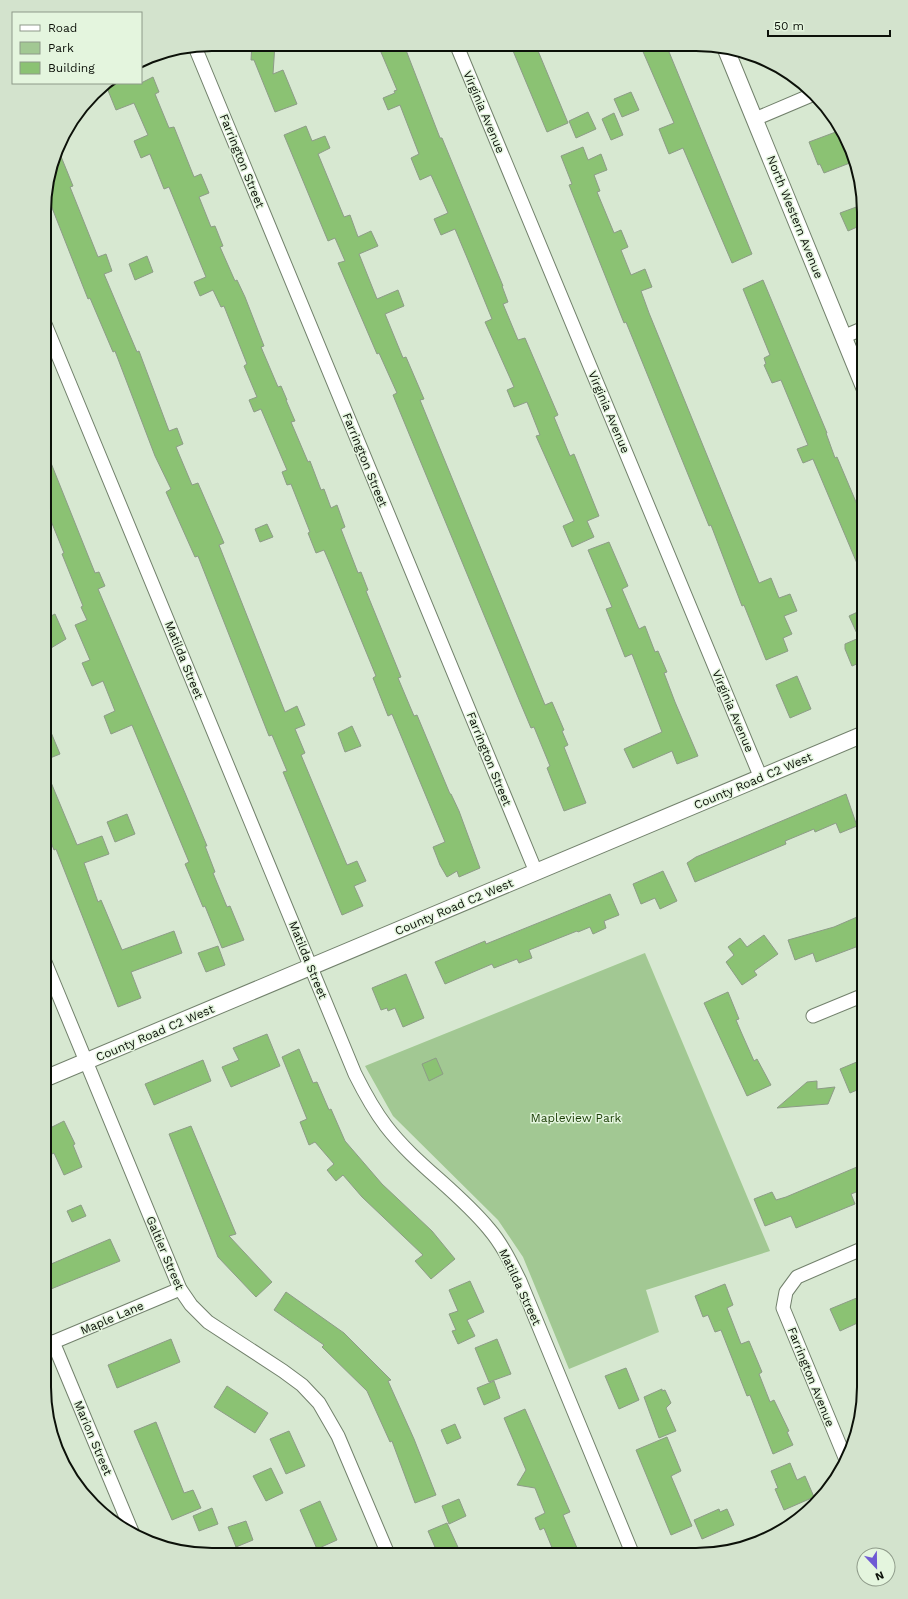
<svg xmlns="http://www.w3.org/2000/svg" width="908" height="1599" font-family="'Work Sans',sans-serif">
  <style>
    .green { fill: #a2c893 }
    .building { fill: #8bc273; stroke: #8d9c87 }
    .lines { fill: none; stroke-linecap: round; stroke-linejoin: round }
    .minor-casing { stroke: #72816c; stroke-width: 15 }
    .tertiary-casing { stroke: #72816c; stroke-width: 18 }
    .minor { stroke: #fff; stroke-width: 13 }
    .tertiary { stroke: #fff; stroke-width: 16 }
    .labels { text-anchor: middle; stroke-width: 3; stroke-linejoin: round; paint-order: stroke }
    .street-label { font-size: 12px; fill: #0c1109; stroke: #e4f5de }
    .park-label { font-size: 12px; fill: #1a3d05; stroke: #e4f5de }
    .rim { fill: none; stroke: #0c1109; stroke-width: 2 }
  </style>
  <rect width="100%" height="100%" fill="#d7e8d1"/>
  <path class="green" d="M645,953l125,298 -124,39 13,42 -90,37 -46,-112 -25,-37 -105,-104 -28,-50z"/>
  <g class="building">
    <path d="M252,44h23l-2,30 10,-4 14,34 -22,8 -21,-52h-3z"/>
    <path d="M378,45h26l36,93h2l61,148h-1l6,16 -5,2 15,36 7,-2 33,77 -4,2 16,39 4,-2 25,62 -12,5 7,16 -22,10 -9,-21 11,-5 -38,-85 4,-1 -13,-33 -13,5 -7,-17 7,-3 -29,-65 7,-3 -24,-59 -13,-31 -14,6 -7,-16 14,-6 -17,-38 -11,5 -9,-22 8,-4 -19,-49 -12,5 -5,-12 12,-5 -1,-2 3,-1z"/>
    <path d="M511,46h25l32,77 -21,9z"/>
    <path d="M641,47h26l85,207 -20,9 -49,-115 -14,6 -10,-25 15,-6z"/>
    <path d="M153,77l6,15 -4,2 14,34 5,-1 20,50 7,-3 8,19 -10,4 12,30 4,-1 8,20 -3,1 15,34 2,-1 8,17 19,49 -3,1 17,40 3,-1 6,14h-1l9,21 -4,1 17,40 2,-1 11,29 3,-1 7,19 6,-3 8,22 -4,2 17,44 3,-1 7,18 -2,1 35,86 -3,1 16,38 3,-1 33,79h1l8,17 21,57 -21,9 -2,-6 -10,6 -7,-12 -7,-18 12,-5 -53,-128 -4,2 -15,-38 3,-2 -46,-112 -6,-14 -8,3 -8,-20 2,-1 -19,-48 -4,1 -5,-13 5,-2 -26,-61 -7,3 -5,-12 8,-3 -13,-31 3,-2 -23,-58 -3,1 -8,-17 -13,6 -6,-14 12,-5 -37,-90 -5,2 -14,-35 -9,4 -7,-17 14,-6 -14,-32 -18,7 -11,-27h36z"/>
    <path d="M631,92l8,18 -17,7 -8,-18z"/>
    <path d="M588,112l8,17 -20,9 -7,-17z"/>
    <path d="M614,113l9,22 -12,5 -9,-21z"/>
    <path d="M306,126l6,15 13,-5 5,12 -12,6 26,63 6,-2 8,22 13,-6 7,15 -19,8 18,45 21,-9 6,16 -19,8 18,44 3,-1 18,42 -4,1 125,305 7,-3 12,28 -2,1 6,14 -4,2 22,56 -22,8 -17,-43 3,-2 -16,-39 -3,1 -11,-26 -127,-307 4,-2 -18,-40 -2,1 -39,-91 7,-2 -10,-23 -7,3 -44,-106z"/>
    <path d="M841,130l14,31 -31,12 -4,-9 -2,1 -9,-23z"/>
    <path d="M583,147l5,13 13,-6 6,16 -13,5 6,16 -3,1 17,41 7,-3 7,17 -7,3 10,25 14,-6 7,18 -11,4 8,22 110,270 12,-5 8,20 11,-4 7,17 -13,5 8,18 -9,4 5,13 -22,9 -22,-55 -2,1 -31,-81 -2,1 -83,-204 -2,1 -55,-138 3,-1 -11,-28z"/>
    <path d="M58,149l15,37 -3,1 28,70 8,-3 6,17 -8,3 33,78 2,-1 30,80 8,-3 6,16 -7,3 16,38 6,-2 26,60 -5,2 66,167 12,-6 8,19 -10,4 10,24 -4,2 46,110 10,-4 9,20 -12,5 9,20 -21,9 -59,-143 4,-1 -15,-36 -3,1 -71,-180 -3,1 -29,-65 5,-3 -16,-33 -40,-105 -2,1 -23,-54 -2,1 -43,-109z"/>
    <path d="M859,206l5,11v7l-16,7 -8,-18z"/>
    <path d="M147,256l6,16 -18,8 -6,-16z"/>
    <path d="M763,280l64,153h-1l9,25 2,-1 27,64v59l-51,-121 -10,4 -6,-14 11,-4 -27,-65 -9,3 -8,-18 2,-1 -2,-6 6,-3 -27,-66z"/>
    <path d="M45,448l50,125 4,-1 6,14 -7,3 87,204 22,53h-2l10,26 -2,1 14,34 3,-1 14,34 -22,8 -17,-42 -2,1 -18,-43 4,-2 -57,-137 -21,9 -7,-18 11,-5 -12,-30 -11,5 -10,-23 8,-3 -15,-35 12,-5 -6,-13 2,-1 -21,-52 2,-1 -19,-47z"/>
    <path d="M267,524l6,13 -13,5 -5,-13z"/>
    <path d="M609,542l19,44 -6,3 17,40 6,-3 10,26 3,-1 9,21 -3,1 11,29 23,54 -21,8 -5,-13 -39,17 -9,-19 38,-17 -30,-78 -7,3 -19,-48 6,-2 -24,-57z"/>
    <path d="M864,609v52l-12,5 -7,-17v-5l14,-6 -10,-22z"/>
    <path d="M55,614l11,25 -15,9 -6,-12v-17z"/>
    <path d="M797,676l14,33 -21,9 -14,-33z"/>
    <path d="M45,718l15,36 -15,6z"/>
    <path d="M352,726l9,20 -16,6 -7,-19z"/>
    <path d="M45,768l32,77 25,-9 7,18 -25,9 14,39 3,-2 21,50 52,-19 8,22 -51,19 10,26 -23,9 -62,-158 -2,1 -9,-23z"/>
    <path d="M846,794l11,32 -17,7 -4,-10 -21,9 -1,-3 -29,12 1,3 -91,38 -8,-19 9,-6z"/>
    <path d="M127,814l8,20 -20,8 -8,-20z"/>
    <path d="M663,871l14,30 -17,8 -5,-11 -14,6 -8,-20z"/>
    <path d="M610,894l9,21 -15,6 2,7 -13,6 -3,-7 -12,5 -1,-1 -48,19 3,8 -13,5 -2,-4 -23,9 -2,-4 -47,20 -10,-22 50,-21 1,3z"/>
    <path d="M864,914v30l-48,18 -3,-9 -18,7 -7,-20 46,-13z"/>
    <path d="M764,935l14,19 -24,17 3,4 -15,10 -16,-23 8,-7 -6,-8 12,-9 7,9z"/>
    <path d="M218,946l7,19 -19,7 -8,-19z"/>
    <path d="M406,974l18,44 -21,9 -8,-19 -7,3 -1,-3 -6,2 -9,-22z"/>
    <path d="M728,992l11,27 -3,1 6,14 12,27 3,-2 14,26 -24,11 -43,-93z"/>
    <path d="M267,1034l13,32 -49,21 -9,-20 17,-7 -6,-12z"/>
    <path d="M299,1049l14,34 4,-1 12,28 2,-1 14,32 37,43 50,47 23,28 -24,20 -16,-18 8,-6 -61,-58 -19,-22 -7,6 -9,-11 7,-6 -19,-22 -6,3 -9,-23 7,-3 -25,-62z"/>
    <path d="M436,1058l7,16 -14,7 -7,-17z"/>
    <path d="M864,1059v28l-14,6 -10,-24z"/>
    <path d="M203,1060l8,21 -57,24 -9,-21z"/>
    <path d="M817,1081v8l18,-2 -7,17 -51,4 30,-26z"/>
    <path d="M64,1121l11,23 -2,1 9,22 -18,8 -10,-22 -10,5v-27z"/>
    <path d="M191,1126l45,108 -7,2 43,46 -16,15 -38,-40 -49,-123z"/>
    <path d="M864,1164v25l-13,5 4,10 -59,24 -5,-12 -26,10 -11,-27 18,-7 4,8 10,-3z"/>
    <path d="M81,1205l5,11 -14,6 -5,-11z"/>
    <path d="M110,1239l10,22 -69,28 -7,-16v-6z"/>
    <path d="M470,1281l14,31 -17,8 8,16 -17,8 -6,-13 4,-1 -7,-16 9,-3 -9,-21z"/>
    <path d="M725,1284l8,21 -6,3 14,36 8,-3 13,31 -3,2 11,28 4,-2 15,31 -2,1 6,13 -20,9 -23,-59 -3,1 -26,-66 -6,2 -7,-17 -5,2 -8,-21z"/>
    <path d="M286,1292l58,41 47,47 -3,1 26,58 22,56 -21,8 -23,-62 -2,1 -23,-51 -45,-44 2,-2 -50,-35z"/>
    <path d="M864,1295v25l-24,11 -10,-22z"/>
    <path d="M171,1339l9,23 -63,26 -9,-23z"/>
    <path d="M497,1339l14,35 -22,8 -14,-34z"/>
    <path d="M626,1368l13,32 -20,9 -14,-33z"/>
    <path d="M494,1381l6,17 -16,7 -7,-17z"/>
    <path d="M227,1386l41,27 -13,20 -41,-26z"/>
    <path d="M662,1389v2l3,-1 6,13 -5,5 10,23 -17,7 -15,-41z"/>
    <path d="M525,1409l45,103 -7,3 17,40h-25l-11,-27 -4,2 -5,-12 10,-5 -10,-25 -18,-3 9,-15 -22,-52z"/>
    <path d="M156,1422l28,71 9,-3 8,18 -29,12 -38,-89z"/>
    <path d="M455,1424l6,14 -14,6 -6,-14z"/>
    <path d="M289,1431l16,35 -19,8 -16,-35z"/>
    <path d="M667,1437l14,34 -10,5 21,50 -21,9 -35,-85z"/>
    <path d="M790,1463l7,17 8,-4 9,21 -30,13 -9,-21 3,-1 -7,-17z"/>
    <path d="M271,1468l12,25 -17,8 -13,-25z"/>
    <path d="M459,1499l7,17 -17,8 -7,-18z"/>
    <path d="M320,1501l17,39 -20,9 -17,-39z"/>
    <path d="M212,1508l6,16 -19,7 -6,-15z"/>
    <path d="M719,1509l1,3 7,-3 7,16 -32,14 -8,-19z"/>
    <path d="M246,1521l7,19 -17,7 -8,-20z"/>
    <path d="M447,1523l14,31h-23l-10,-23z"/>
  </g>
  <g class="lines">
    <g class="minor-casing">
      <g id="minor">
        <path d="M457,46l304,732"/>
        <path d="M195,47l341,825"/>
        <path d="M755,119l59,-25"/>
        <path d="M45,324l310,750c9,18 18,35 31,52 29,38 72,65 103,103 13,15 22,34 31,52l113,274"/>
        <path d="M843,337l21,-9"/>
        <path d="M45,962l135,327 11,16 17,17 75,49 19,14 17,18 19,33 50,118"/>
        <path d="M813,1016l51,-21"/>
        <path d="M53,1342l80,192"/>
        <path d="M44,1346l136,-57"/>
        <path d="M846,1460l-63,-152 3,-16 11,-15 67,-29"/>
      </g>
    </g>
    <g class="tertiary-casing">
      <g id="tertiary">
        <path d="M725,47l139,340"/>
        <path d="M44,1079l820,-345"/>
      </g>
    </g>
    <use href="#minor" class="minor"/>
    <use href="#tertiary" class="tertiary"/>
  </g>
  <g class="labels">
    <g class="street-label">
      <text transform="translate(484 112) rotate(67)" y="4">Virginia Avenue</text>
      <text transform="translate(242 161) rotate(68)" y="4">Farrington Street</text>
      <text transform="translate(795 217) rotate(68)" y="4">North Western Avenue</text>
      <text transform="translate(609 412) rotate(67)" y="4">Virginia Avenue</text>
      <text transform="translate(365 460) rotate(68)" y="4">Farrington Street</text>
      <text transform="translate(184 660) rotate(68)" y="4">Matilda Street</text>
      <text transform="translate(733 711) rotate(67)" y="4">Virginia Avenue</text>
      <text transform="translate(489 759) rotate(68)" y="4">Farrington Street</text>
      <text transform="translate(753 781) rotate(-23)" y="4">County Road C2 West</text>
      <text transform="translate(454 907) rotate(-23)" y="4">County Road C2 West</text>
      <text transform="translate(308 960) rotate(68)" y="4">Matilda Street</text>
      <text transform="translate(155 1033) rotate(-23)" y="4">County Road C2 West</text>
      <text transform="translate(165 1253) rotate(67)" y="4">Galtier Street</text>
      <text transform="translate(520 1287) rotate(65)" y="4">Matilda Street</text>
      <text transform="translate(112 1318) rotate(-23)" y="4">Maple Lane</text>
      <text transform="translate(811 1377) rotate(68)" y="4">Farrington Avenue</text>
      <text transform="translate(93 1438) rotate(67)" y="4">Marion Street</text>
    </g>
    <g class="park-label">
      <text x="576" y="1122">Mapleview Park</text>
    </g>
  </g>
  <path d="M0 0H908V1599H0ZM212 51H696A161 161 0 0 1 857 212V1387A161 161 0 0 1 696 1548H212A161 161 0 0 1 51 1387V212A161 161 0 0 1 212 51Z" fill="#d3e3cd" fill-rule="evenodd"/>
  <path class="rim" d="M212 51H696A161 161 0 0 1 857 212V1387A161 161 0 0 1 696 1548H212A161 161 0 0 1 51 1387V212A161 161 0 0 1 212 51Z"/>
  <rect x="12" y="12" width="130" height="72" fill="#e4f5de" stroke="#8e9a89"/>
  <rect x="20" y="25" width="20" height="6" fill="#ffffff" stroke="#8e9a89"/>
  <text x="48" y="32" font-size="12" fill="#0c1109">Road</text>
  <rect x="20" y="42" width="20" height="12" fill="#a2c893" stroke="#8e9a89"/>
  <text x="48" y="52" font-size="12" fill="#0c1109">Park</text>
  <rect x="20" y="62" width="20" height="12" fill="#8bc273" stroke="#8e9a89"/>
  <text x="48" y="72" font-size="12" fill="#0c1109">Building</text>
  <g transform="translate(876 1567) rotate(158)"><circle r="19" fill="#e4f5de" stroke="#8e9a89"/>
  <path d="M0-3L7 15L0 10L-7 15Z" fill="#6f5ad4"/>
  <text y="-6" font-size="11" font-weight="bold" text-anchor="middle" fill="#0c1109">N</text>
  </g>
  <path d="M768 30v6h122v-6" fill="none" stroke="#0c1109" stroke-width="2"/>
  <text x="774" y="30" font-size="12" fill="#0c1109" stroke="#e4f5de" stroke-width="3" paint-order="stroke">50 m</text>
</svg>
